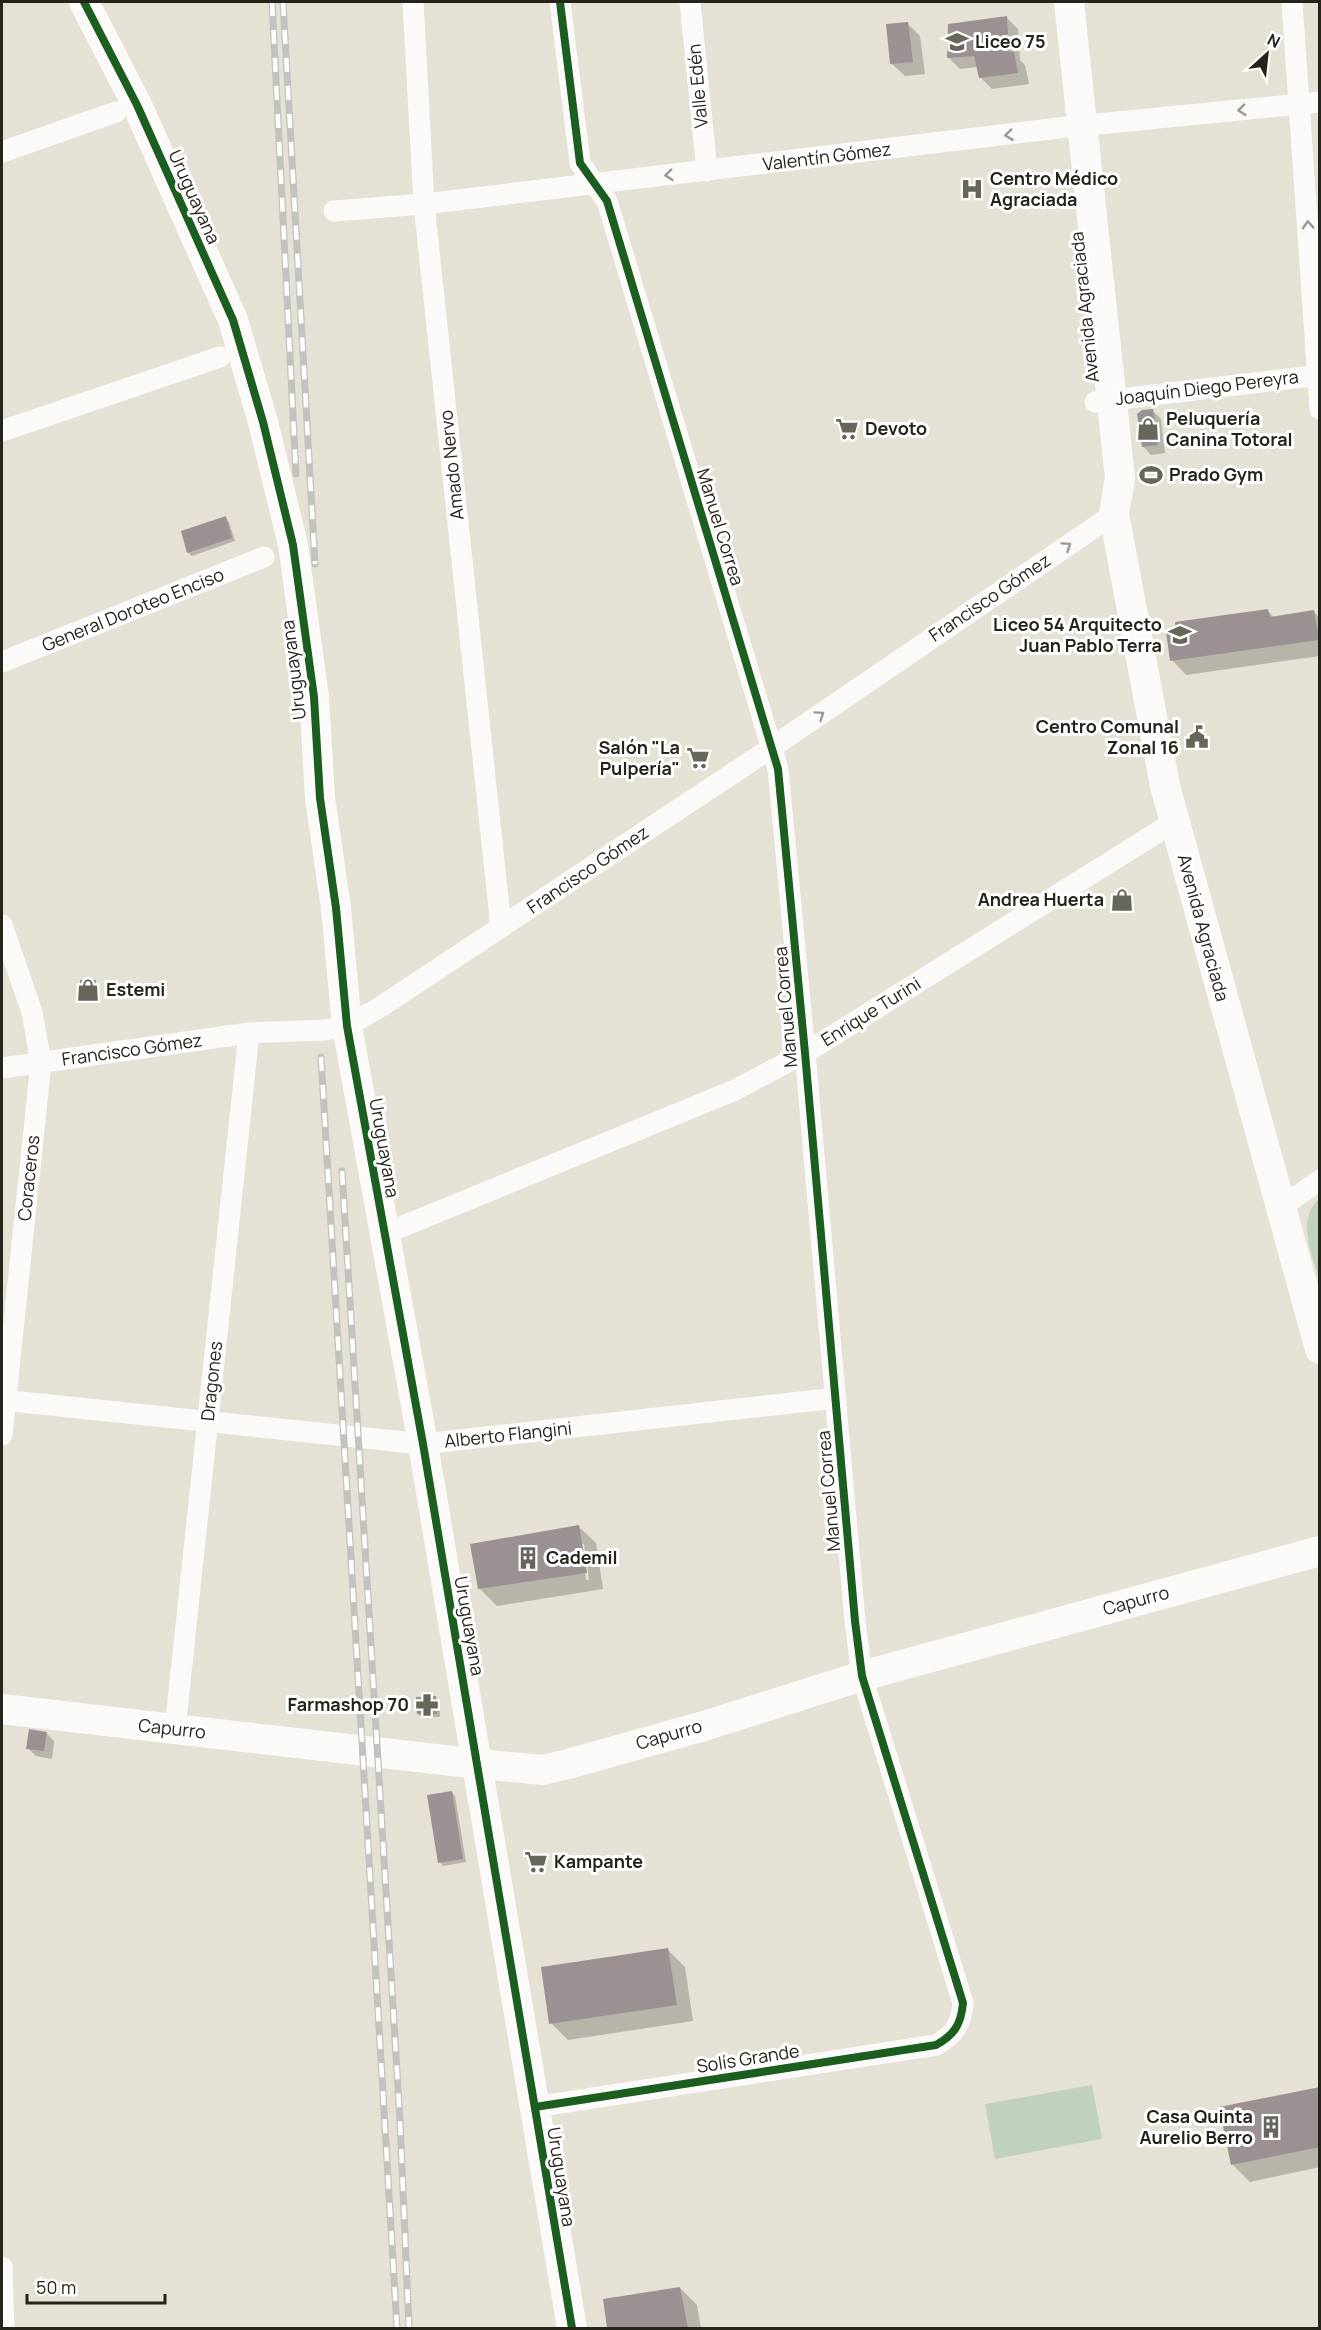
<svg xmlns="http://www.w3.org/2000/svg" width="1321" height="2330" font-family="Manrope,sans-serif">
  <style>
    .green { fill: #c0d2bc }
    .shadow { fill: #0003; fill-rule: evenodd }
    .building { fill: #9b9192 }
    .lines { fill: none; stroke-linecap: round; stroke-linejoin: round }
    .street { stroke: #fbfaf9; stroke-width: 21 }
    .secondary { stroke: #fbfaf9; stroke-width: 30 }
    .rail-casing { stroke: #c4c2bf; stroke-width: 7 }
    .rail { stroke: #fff; stroke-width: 4.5; stroke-dasharray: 14; stroke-linecap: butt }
    .cycleway-casing { stroke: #fff; stroke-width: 11 }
    .cycleway { stroke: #1b5e20; stroke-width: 8 }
    .oneway { stroke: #9b9995 }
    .labels { text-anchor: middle; stroke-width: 6; stroke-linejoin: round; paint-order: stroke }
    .poi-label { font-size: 18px; font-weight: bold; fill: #25231a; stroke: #fff; text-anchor: start }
    .street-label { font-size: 18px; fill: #25231a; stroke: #fff }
  </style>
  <rect width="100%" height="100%" fill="#e5e1d4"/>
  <g class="green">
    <path d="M1319,1199v80c-7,-27 -23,-58 0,-80z"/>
    <path d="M1092,2085l10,54 -107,20 -10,-55z"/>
  </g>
  <g class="shadow">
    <path d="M1007,18l11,11 2,31 5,5 4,19 -37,5 -12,-12 -2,-10 -18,2 -11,-11z"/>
    <path d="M907,23l13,13 5,38 -20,2 -13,-12z"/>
    <path d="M1153,411l8,8 4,34 -14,2 -8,-9z"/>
    <path d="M225,518l4,4 6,19 -43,15 -4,-3 -5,-21z"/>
    <path d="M1268,611l7,7 39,-6 6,6v38l-134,19 -14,-15z"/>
    <path d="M95,982l4,4 -1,16h-13l-4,-4z"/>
    <path d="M578,1526l18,17 7,46 -106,17 -18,-18zM581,1544h3l5,36h-3z"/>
    <path d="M436,1698l4,4v15h-18l-4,-3z"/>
    <path d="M46,1733l8,8 -2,18 -16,-3 -8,-8z"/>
    <path d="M451,1792l4,4 11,66 -23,4 -3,-4z"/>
    <path d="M668,1950l17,17 8,54 -125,19 -17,-17z"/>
    <path d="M1320,2088v79l-70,15 -18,-18z"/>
    <path d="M680,2288l17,17 4,23h-92l-4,-28z"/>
  </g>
  <g class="building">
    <path d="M1007,16l2,36h5l4,21 -39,5 -5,-22 -27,2 1,-34z"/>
    <path d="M908,22l5,40 -23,2 -4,-40z"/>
    <path d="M1153,409l5,36 -16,2 -5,-33 5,-4z"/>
    <path d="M226,516l6,22 -45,15 -6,-22z"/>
    <path d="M1268,609l2,8 44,-7 5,30 -149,21 -4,-29 10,-2 -1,-8z"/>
    <path d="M80,980h16l-1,19h-15z"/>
    <path d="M579,1525l8,48 -109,16 -8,-45z"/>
    <path d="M436,1696l1,18h-20l-1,-17z"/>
    <path d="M29,1729l18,3 -3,19 -18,-2z"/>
    <path d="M452,1791l11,68 -25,4 -11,-68z"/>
    <path d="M668,1948l9,57 -128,19 -8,-57z"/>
    <path d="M1320,2087v60l-89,18 -12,-58z"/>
    <path d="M680,2287l8,41h-81l-4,-29z"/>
  </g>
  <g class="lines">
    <g class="street">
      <path d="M413,2l11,202 77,723"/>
      <path d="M690,2l17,169"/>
      <path d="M1292,2l28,407"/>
      <path d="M2,152l114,-40"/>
      <path d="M334,211l90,-7 643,-77 253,-25"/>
      <path d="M1095,402l225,-27"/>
      <path d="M2,431l218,-74"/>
      <path d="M2,662l262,-105"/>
      <path d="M2,925l30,87 9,51 -39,372"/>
      <path d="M2,1068l247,-35 76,-3 22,-4 35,-20 389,-258 343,-234"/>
      <path d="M1280,1208l40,-28"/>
      <path d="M384,1234l351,-144 70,-37 369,-231"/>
      <path d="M2,1400l421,44 413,-46"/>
      <path d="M175,1729l74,-696"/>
      <path d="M535,2107l401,-62c18,-10 25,-20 27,-42l-101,-327 -7,-55 -50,-568 -27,-284 -171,-568 -27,-38 -20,-161"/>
      <path d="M2,2267l2,61"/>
    </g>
    <g class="secondary">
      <path d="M84,2l53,103 96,215 30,102 30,123 21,152 6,101 16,110 11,118 76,418 149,884"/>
      <path d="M1069,2l51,476 -6,36 51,272 155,563"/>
      <path d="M2,1709l476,55 65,6 25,-6 136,-38 158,-50 458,-125"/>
    </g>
    <g class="rail-casing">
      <g id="rail">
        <path d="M272,2l24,472"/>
        <path d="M283,2l32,562"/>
        <path d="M321,1057l76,1271"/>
        <path d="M342,1171l58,950 9,207"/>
      </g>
    </g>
    <use href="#rail" class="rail"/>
    <g class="cycleway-casing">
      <g id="cycleway">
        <path d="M84,2l53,103 96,215 30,102 30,123 21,152 6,101 16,110 11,118 76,418 149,884"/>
        <path d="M535,2107l401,-62c18,-10 25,-20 27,-42l-101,-327 -7,-55 -50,-568 -27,-284 -171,-568 -27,-38 -20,-161"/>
      </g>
    </g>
    <use href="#cycleway" class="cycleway"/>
  </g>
  <defs><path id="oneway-chevron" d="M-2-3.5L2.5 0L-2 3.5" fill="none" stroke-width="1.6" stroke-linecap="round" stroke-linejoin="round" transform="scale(1.5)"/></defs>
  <g class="oneway">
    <use href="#oneway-chevron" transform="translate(1242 110) rotate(174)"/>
    <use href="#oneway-chevron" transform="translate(1009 135) rotate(173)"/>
    <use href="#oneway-chevron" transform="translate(669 175) rotate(174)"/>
    <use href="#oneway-chevron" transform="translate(1308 225) rotate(-94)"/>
    <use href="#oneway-chevron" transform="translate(1067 546) rotate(-34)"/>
    <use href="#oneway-chevron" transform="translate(820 715) rotate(-35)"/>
  </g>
  <defs>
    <g id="school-bare" transform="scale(1.8)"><path d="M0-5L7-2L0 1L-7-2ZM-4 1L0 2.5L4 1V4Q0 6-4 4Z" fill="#68665b" stroke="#fff" stroke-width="2.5" paint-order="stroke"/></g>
    <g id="hospital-bare" transform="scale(1.8)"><path d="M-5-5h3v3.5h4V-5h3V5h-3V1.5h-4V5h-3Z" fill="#68665b" stroke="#fff" stroke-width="2.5" paint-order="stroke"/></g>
    <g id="supermarket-bare" transform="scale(1.8)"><path d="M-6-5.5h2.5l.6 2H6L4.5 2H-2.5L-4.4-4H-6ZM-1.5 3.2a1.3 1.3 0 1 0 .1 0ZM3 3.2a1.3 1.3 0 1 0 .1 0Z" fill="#68665b" stroke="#fff" stroke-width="2.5" paint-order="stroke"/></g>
    <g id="shop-bare" transform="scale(1.8)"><path d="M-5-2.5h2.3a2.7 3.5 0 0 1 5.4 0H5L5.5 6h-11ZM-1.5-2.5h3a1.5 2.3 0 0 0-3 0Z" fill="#68665b" stroke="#fff" stroke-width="2.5" paint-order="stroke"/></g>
    <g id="stadium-bare" transform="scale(1.8)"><path d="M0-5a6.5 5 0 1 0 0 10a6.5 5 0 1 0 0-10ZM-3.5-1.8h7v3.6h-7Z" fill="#68665b" stroke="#fff" stroke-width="2.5" paint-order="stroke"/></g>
    <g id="civic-bare" transform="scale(1.8)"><path d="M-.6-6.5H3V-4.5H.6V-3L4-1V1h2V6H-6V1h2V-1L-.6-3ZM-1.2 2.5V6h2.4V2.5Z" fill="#68665b" stroke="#fff" stroke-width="2.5" paint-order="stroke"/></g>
    <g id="building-bare" transform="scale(1.8)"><path d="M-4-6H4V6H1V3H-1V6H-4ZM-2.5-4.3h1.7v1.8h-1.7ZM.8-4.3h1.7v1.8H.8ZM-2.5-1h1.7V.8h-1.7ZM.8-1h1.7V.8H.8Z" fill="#68665b" stroke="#fff" stroke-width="2.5" paint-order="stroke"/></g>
    <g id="pharmacy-bare" transform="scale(1.8)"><path d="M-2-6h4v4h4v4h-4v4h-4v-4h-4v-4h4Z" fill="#68665b" stroke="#fff" stroke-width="2.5" paint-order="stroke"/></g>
  </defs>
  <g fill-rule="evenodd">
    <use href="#school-bare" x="957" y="42"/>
    <use href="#hospital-bare" x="972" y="189"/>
    <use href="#supermarket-bare" x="847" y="429"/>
    <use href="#shop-bare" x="1148" y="429"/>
    <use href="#stadium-bare" x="1151" y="475"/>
    <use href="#school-bare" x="1180" y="635"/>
    <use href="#civic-bare" x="1197" y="737"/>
    <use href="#supermarket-bare" x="698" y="758"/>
    <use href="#shop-bare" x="1122" y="900"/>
    <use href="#shop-bare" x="88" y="990"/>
    <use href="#building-bare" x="528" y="1558"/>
    <use href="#pharmacy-bare" x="427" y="1705"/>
    <use href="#supermarket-bare" x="536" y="1862"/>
    <use href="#building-bare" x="1271" y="2127"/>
  </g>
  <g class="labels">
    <g class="poi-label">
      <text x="975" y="48">Liceo 75</text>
      <text x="990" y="185">Centro Médico<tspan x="990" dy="21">Agraciada</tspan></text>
      <text x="1166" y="425">Peluquería<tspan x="1166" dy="21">Canina Totoral</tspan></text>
      <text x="865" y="435">Devoto</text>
      <text x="1169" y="481">Prado Gym</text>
      <text x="1162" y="631" text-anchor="end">Liceo 54 Arquitecto<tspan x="1162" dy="21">Juan Pablo Terra</tspan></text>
      <text x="1179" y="733" text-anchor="end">Centro Comunal<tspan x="1179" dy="21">Zonal 16</tspan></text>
      <text x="680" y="754" text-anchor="end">Salón "La<tspan x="680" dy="21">Pulpería"</tspan></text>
      <text x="1104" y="906" text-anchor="end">Andrea Huerta</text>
      <text x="106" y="996">Estemi</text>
      <text x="546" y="1564">Cademil</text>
      <text x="409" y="1711" text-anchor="end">Farmashop 70</text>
      <text x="554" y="1868">Kampante</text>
      <text x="1253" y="2123" text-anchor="end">Casa Quinta<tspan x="1253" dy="21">Aurelio Berro</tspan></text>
    </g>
    <g class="street-label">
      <text transform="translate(698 86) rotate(-95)" y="6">Valle Edén</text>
      <text transform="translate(827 157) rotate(-7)" y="6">Valentín Gómez</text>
      <text transform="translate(194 197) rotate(66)" y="6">Uruguayana</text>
      <text transform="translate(1085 307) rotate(-96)" y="6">Avenida Agraciada</text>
      <text transform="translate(1207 388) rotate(-7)" y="6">Joaquín Diego Pereyra</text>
      <text transform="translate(452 465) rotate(-96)" y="6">Amado Nervo</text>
      <text transform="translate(720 527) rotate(73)" y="6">Manuel Correa</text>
      <text transform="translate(990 598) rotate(-34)" y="6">Francisco Gómez</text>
      <text transform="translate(133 610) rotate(-22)" y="6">General Doroteo Enciso</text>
      <text transform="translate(294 670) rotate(-97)" y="6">Uruguayana</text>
      <text transform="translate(588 870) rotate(-34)" y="6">Francisco Gómez</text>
      <text transform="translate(1203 928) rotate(75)" y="6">Avenida Agraciada</text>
      <text transform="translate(786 1007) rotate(-95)" y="6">Manuel Correa</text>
      <text transform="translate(871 1012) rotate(-32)" y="6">Enrique Turini</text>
      <text transform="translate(132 1050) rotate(-8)" y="6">Francisco Gómez</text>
      <text transform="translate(384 1148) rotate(80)" y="6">Uruguayana</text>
      <text transform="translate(29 1178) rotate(-84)" y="6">Coraceros</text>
      <text transform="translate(212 1381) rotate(-84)" y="6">Dragones</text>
      <text transform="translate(508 1435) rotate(-6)" y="6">Alberto Flangini</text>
      <text transform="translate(829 1491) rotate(-95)" y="6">Manuel Correa</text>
      <text transform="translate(1136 1601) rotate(-15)" y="6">Capurro</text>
      <text transform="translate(469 1626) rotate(80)" y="6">Uruguayana</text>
      <text transform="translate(172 1729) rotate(6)" y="6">Capurro</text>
      <text transform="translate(669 1735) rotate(-16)" y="6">Capurro</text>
      <text transform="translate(748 2059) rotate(-9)" y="6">Solís Grande</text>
      <text transform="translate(561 2177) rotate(81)" y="6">Uruguayana</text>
    </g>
  </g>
  <rect width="1321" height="2330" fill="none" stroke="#25231a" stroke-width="6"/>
  <g transform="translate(1267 54) rotate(27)" stroke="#ffffff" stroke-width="4.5" paint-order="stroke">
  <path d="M0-4.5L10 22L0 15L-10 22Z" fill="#25231a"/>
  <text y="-9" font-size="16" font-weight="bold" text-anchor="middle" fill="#25231a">N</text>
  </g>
  <path d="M27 2294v9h138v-9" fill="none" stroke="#25231a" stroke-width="3"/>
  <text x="36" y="2294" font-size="18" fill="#25231a" stroke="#ffffff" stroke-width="4.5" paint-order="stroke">50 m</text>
</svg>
